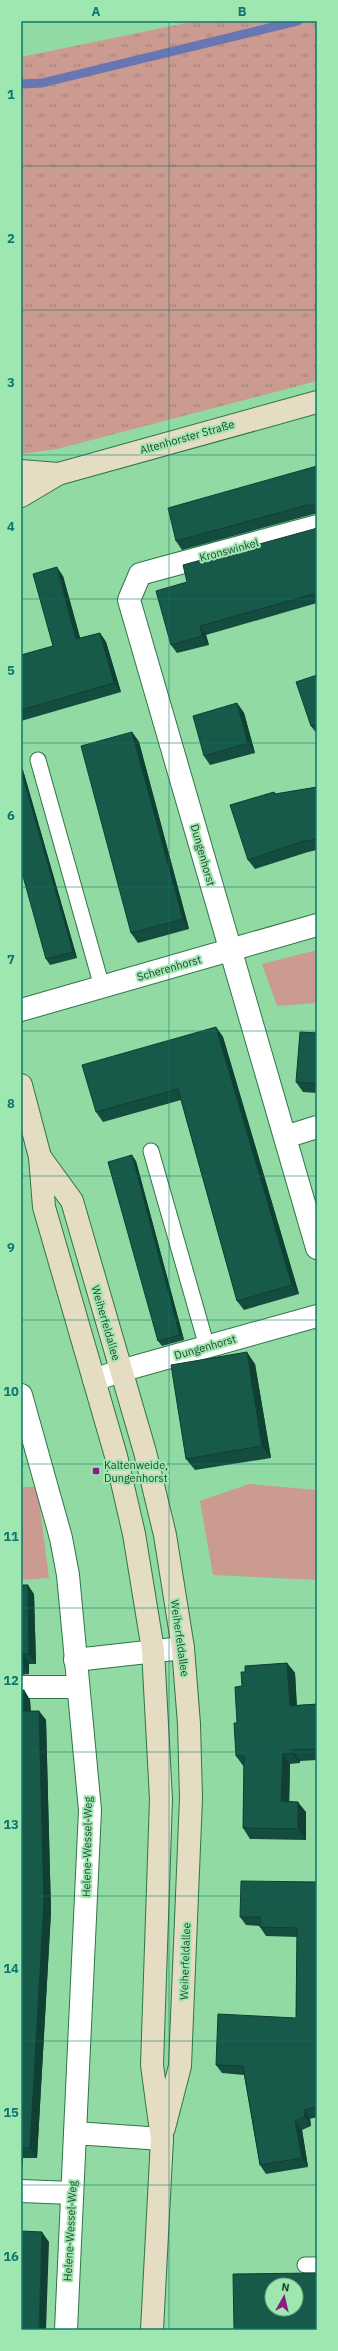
<svg xmlns="http://www.w3.org/2000/svg" width="338" height="2351" font-family="'IBM Plex Sans',sans-serif">
  <style>
    .grass { fill: url(#grass-tufts) }
    .park { fill: #cb9a90 }
    .lines { fill: none; stroke-linecap: round; stroke-linejoin: round }
    .stream { stroke: #6877b1; stroke-width: 9 }
    .lane-casing { stroke: #2e7647; stroke-width: 17 }
    .street-casing { stroke: #2e7647; stroke-width: 24 }
    .secondary-casing { stroke: #2e7647; stroke-width: 24 }
    .lane { stroke: #fff; stroke-width: 15 }
    .street { stroke: #fff; stroke-width: 22 }
    .secondary { stroke: #e4dcc3; stroke-width: 22 }
    .wall { fill: #144d3f }
    .shaded-wall { fill: #103f33 }
    .building { fill: #175a49; stroke: #103f33; fill-rule: evenodd }
    .grid { fill: none; stroke: #0f766e; stroke-width: 1; stroke-opacity: 0.55 }
    .poi-dot { fill: #8b1d81; stroke: #9ee7b1; stroke-width: 1.5 }
    .labels { text-anchor: middle; stroke-width: 4; stroke-linejoin: round; paint-order: stroke }
    .street-label { font-size: 11px; fill: #27452f; stroke: #9ee7b1 }
    .poi-label { font-size: 11px; fill: #27452f; stroke: #9ee7b1; text-anchor: start }
    .neatline { fill: none; stroke: #0f766e; stroke-width: 1.5 }
    .grid-label { font-size: 13px; text-anchor: middle; font-weight: bold; fill: #0f766e }
  </style>
  <defs>
    <pattern id="grass-tufts" width="24" height="20" patternUnits="userSpaceOnUse"><rect width="24" height="20" fill="#cb9a90"/><path d="M3 7l-1-3M5 7V3M7 7l1-3M15 17l-1-3M17 17v-4M19 17l1-3" fill="none" stroke="#a57f76"/></pattern>
  </defs>
  <rect width="100%" height="100%" fill="#91daa4"/>
  <path class="grass" d="M196,21h121v360l-260,68 -36,5v-397z"/>
  <g class="park">
    <path d="M317,950v53l-40,3 -15,-42z"/>
    <path d="M249,1484l68,6v90l-104,-5 -13,-74z"/>
    <path d="M21,1487h16l12,91 -28,2z"/>
  </g>
  <g class="lines">
    <path class="stream" d="M21,84l21,-1 256,-62"/>
    <g class="lane-casing">
      <g id="lane">
        <path d="M38,760l64,227"/>
        <path d="M151,1151l56,196"/>
        <path d="M305,2265h12"/>
      </g>
    </g>
    <g class="street-casing">
      <g id="street">
        <path d="M317,526l-177,48 -11,26 188,648"/>
        <path d="M21,1010l296,-85"/>
        <path d="M285,1137l32,-10"/>
        <path d="M94,1380l26,-9 197,-55"/>
        <path d="M21,1395l40,143 7,37 22,235 -15,323"/>
        <path d="M75,1660l108,-12"/>
        <path d="M21,1687h57"/>
        <path d="M21,2191l51,2"/>
        <path d="M66,2330l9,-197 87,6"/>
      </g>
    </g>
    <g class="secondary-casing">
      <g id="secondary">
        <path d="M21,471l37,3"/>
        <path d="M21,496l37,-22 259,-72"/>
        <path d="M21,1085l19,72 4,50 72,249 18,78 19,116 8,149 -9,266 10,74 -10,191"/>
        <path d="M40,1157l32,44 73,251 20,83 18,113 6,76 2,74 -7,170 -4,98 -16,62"/>
      </g>
    </g>
    <use href="#lane" class="lane"/>
    <use href="#street" class="street"/>
    <use href="#secondary" class="secondary"/>
  </g>
  <g class="wall">
    <path d="M317,466v48h-3l-132,36 -6,-9z"/>
    <path d="M317,527v76l-111,32 3,10 -32,8 -6,-8 16,-63 127,-53z"/>
    <path d="M63,576l17,62 20,-5 6,9 15,50 -100,29v-66l32,-9z"/>
    <path d="M317,675v59l-6,-8z"/>
    <path d="M237,703l7,10 11,40 -45,12 -6,-9z"/>
    <path d="M132,732l7,10 50,187 -51,14 -7,-10z"/>
    <path d="M23,770l54,188 -27,7 -4,-6z"/>
    <path d="M317,787v63l-9,2 -53,17 -7,-9 26,-68 1,2z"/>
    <path d="M216,1027l7,10 76,257 -55,16 -7,-9 -56,-201 -78,22 -7,-10z"/>
    <path d="M317,1033v60l-14,-1 -7,-10z"/>
    <path d="M136,1161l48,179 -22,6 -4,-5z"/>
    <path d="M255,1364l16,94 -76,12 -9,-11z"/>
    <path d="M21,1585l13,9 2,70h-7v10l-8,1z"/>
    <path d="M287,1663l8,10 2,32 20,-1v56l-17,1v2l-10,1 -1,37 17,11v28l-56,-1 -7,-11 1,-61 -8,-11 1,-33 5,-37z"/>
    <path d="M21,1690h3l6,10 1,11h8l7,9 5,192 -14,246h-14l-1,11h-1z"/>
    <path d="M317,1882v235l-7,2 1,7 -9,4 6,37 -42,7 -6,-9 -16,-90 -22,-2 -6,-8 80,-47 1,-81 -31,-1 -6,-9v-1l-14,-1 -6,-8z"/>
  </g>
  <g class="shaded-wall">
    <path d="M57,567l6,9 20,72 -7,-9z"/>
    <path d="M200,626l6,9 3,10 -7,-9z"/>
    <path d="M100,633l6,9 15,50 -7,-9z"/>
    <path d="M237,703l7,10 11,40 -7,-10z"/>
    <path d="M132,732l7,10 50,187 -6,-10z"/>
    <path d="M21,767l2,3 54,188 -4,-6 -52,-182z"/>
    <path d="M216,1027l7,10 76,257 -7,-9z"/>
    <path d="M132,1155l4,6 48,179 -4,-5z"/>
    <path d="M247,1352l8,12 16,94 -9,-12z"/>
    <path d="M28,1585l6,9 2,70 -7,-10z"/>
    <path d="M22,1654l7,10v10l-6,-9z"/>
    <path d="M287,1663l8,10 2,43 -7,-10z"/>
    <path d="M24,1690l6,10 1,21 -7,-10z"/>
    <path d="M39,1711l7,9 5,192 -14,246 -7,-10z"/>
    <path d="M292,1750l8,11v2l-8,-10z"/>
    <path d="M283,1753l7,11 -1,48 -8,-11z"/>
    <path d="M298,1802l8,10v28l-8,-11z"/>
    <path d="M304,2110l6,9 1,7 -6,-9z"/>
    <path d="M295,2121l7,9 6,37 -6,-9z"/>
    <path d="M21,2155l2,3 -1,11 -1,-2z"/>
    <path d="M42,2232l7,10 -3,88h-7z"/>
  </g>
  <g class="building">
    <path d="M317,466v42l-2,-3h-7l-132,36 -8,-33z"/>
    <path d="M317,527v66l-117,33 2,10 -31,9 -15,-54 31,-9 -4,-17 131,-36z"/>
    <path d="M57,567l19,72 24,-6 14,50 -93,27v-55l32,-9 -20,-72z"/>
    <path d="M317,675v49l-6,2 -15,-44z"/>
    <path d="M237,703l11,40 -44,13 -11,-40z"/>
    <path d="M132,732l51,187 -52,14 -50,-187z"/>
    <path d="M21,770l52,182 -27,7 -25,-90z"/>
    <path d="M317,787v52l-16,3 -53,18 -18,-55 44,-13 1,2z"/>
    <path d="M216,1027l76,258 -55,16 -59,-212 -82,23 -14,-47z"/>
    <path d="M300,1032l17,1v51l-21,-2z"/>
    <path d="M132,1155l48,180 -22,6 -50,-179z"/>
    <path d="M247,1352l15,94 -76,13 -15,-94z"/>
    <path d="M21,1585h7l1,69h-7l1,11h-2z"/>
    <path d="M287,1663l3,43 27,-2v45l-25,1v3h-9l-2,48 17,1v27l-55,-1 1,-72h-8l-2,-33h3l-2,-36 7,-1 -1,-14h4v-6z"/>
    <path d="M21,1690h3v21h15l5,191 -14,246h-9z"/>
    <path d="M241,1881l76,1v225l-13,3 1,7 -10,4 7,37 -42,7 -17,-99 -27,-1 2,-51 78,4 1,-90 -37,-1v-10h-20z"/>
    <path d="M21,2231l21,1 -3,98h-18z"/>
    <path d="M317,2273v57h-83l-1,-56zM272,2285h24v24h-24z"/>
  </g>
  <path class="grid" d="M169,21v2309M21,166h296M21,310h296M21,455h296M21,599h296M21,743h296M21,887h296M21,1031h296M21,1176h296M21,1320h296M21,1464h296M21,1608h296M21,1752h296M21,1896h296M21,2041h296M21,2185h296"/>
  <rect class="poi-dot" x="92" y="1467" width="8" height="8" rx="2"/>
  <g class="labels">
    <g class="street-label">
      <text transform="translate(187 437) rotate(-16)" y="4">Altenhorster Straße</text>
      <text transform="translate(229 550) rotate(-15)" y="4">Kronswinkel</text>
      <text transform="translate(203 855) rotate(74)" y="4">Dungenhorst</text>
      <text transform="translate(169 968) rotate(-16)" y="4">Scherenhorst</text>
      <text transform="translate(106 1323) rotate(74)" y="4">Weiherfeldallee</text>
      <text transform="translate(205 1347) rotate(-16)" y="4">Dungenhorst</text>
      <text transform="translate(180 1638) rotate(82)" y="4">Weiherfeldallee</text>
      <text transform="translate(87 1847) rotate(-89)" y="4">Helene-Wessel-Weg</text>
      <text transform="translate(185 1961) rotate(-88)" y="4">Weiherfeldallee</text>
      <text transform="translate(70 2231) rotate(-87)" y="4">Helene-Wessel-Weg</text>
    </g>
    <g class="poi-label">
      <text x="104" y="1469">Kaltenweide,<tspan x="104" dy="13">Dungenhorst</tspan></text>
    </g>
  </g>
  <rect width="338" height="2351" fill="none" stroke="#9ee7b1" stroke-width="44"/>
  <g transform="translate(284 2297) rotate(8)"><circle r="19" fill="#9ee7b1" stroke="#6ea67d"/>
  <path d="M0-3L7 15L0 10L-7 15Z" fill="#8b1d81"/>
  <text y="-6" font-size="11" font-weight="bold" text-anchor="middle" fill="#27452f">N</text>
  </g>
  <rect x="22" y="22" width="294" height="2307" class="neatline"/>
  <g class="grid-label">
    <text x="96" y="16">A</text>
    <text x="242" y="16">B</text>
    <text x="11" y="99">1</text>
    <text x="11" y="243">2</text>
    <text x="11" y="387">3</text>
    <text x="11" y="531">4</text>
    <text x="11" y="675">5</text>
    <text x="11" y="820">6</text>
    <text x="11" y="964">7</text>
    <text x="11" y="1108">8</text>
    <text x="11" y="1252">9</text>
    <text x="11" y="1396">10</text>
    <text x="11" y="1541">11</text>
    <text x="11" y="1685">12</text>
    <text x="11" y="1829">13</text>
    <text x="11" y="1973">14</text>
    <text x="11" y="2117">15</text>
    <text x="11" y="2261">16</text>
  </g>
</svg>
